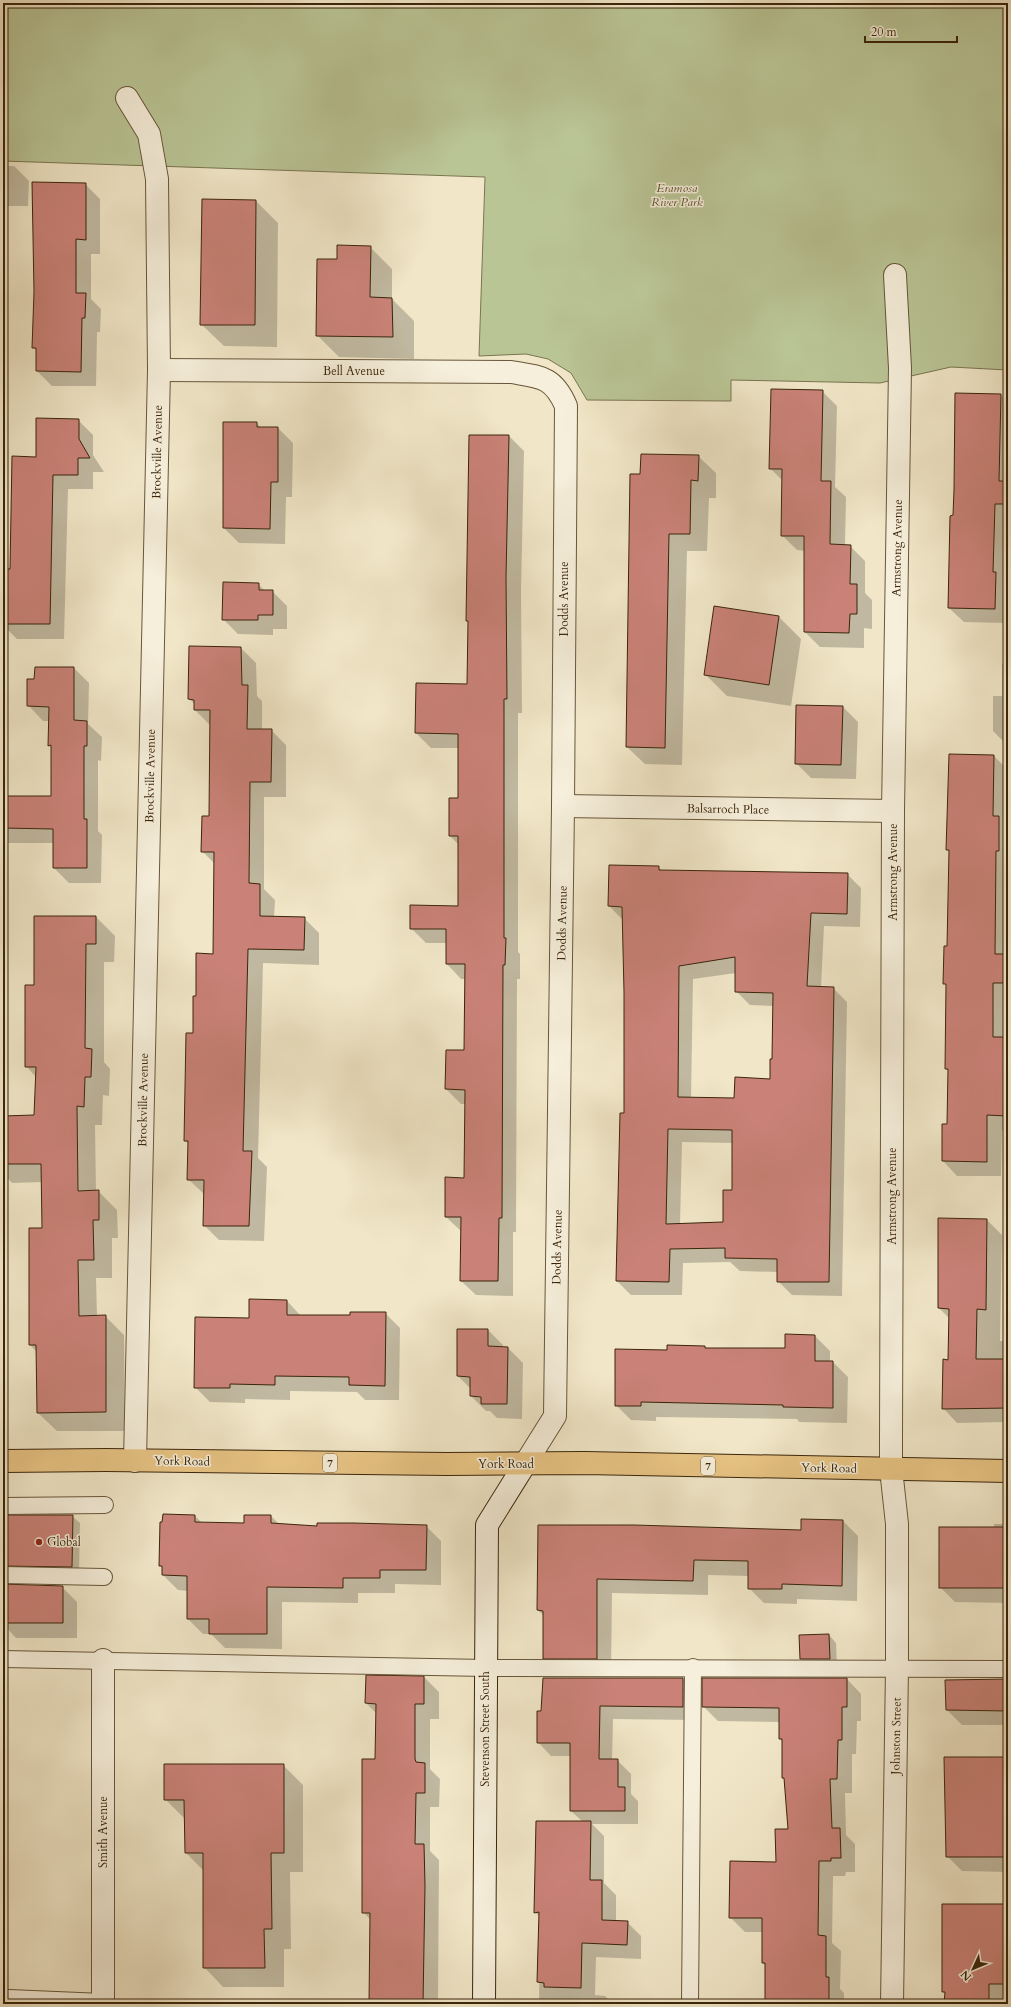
<svg xmlns="http://www.w3.org/2000/svg" width="1011" height="2007" font-family="Cardo,serif">
  <style>
    .green { fill: #bac596; stroke: #7a7550 }
    .shadow { fill: #0003; fill-rule: evenodd }
    .building { fill: #ca8278; stroke: #3a250a; fill-rule: evenodd }
    .lines { fill: none; stroke-linecap: round; stroke-linejoin: round }
    .lane-casing { stroke: #68563a; stroke-width: 18 }
    .street-casing { stroke: #68563a; stroke-width: 24 }
    .secondary-casing { stroke: #3a250a; stroke-width: 24 }
    .primary-casing { stroke: #3a250a; stroke-width: 24 }
    .lane { stroke: #f6efdb; stroke-width: 16 }
    .street { stroke: #f6efdb; stroke-width: 22 }
    .secondary { stroke: #f6efdb; stroke-width: 22 }
    .primary { stroke: #e8c484; stroke-width: 22 }
    .poi-dot { fill: #8f2418; stroke: #f6efdb; stroke-width: 1.5 }
    .labels { text-anchor: middle; stroke-width: 3; stroke-linejoin: round; paint-order: stroke }
    .shield { fill: #f6efdb; stroke: #726249; stroke-width: 1 }
    .shield-label { font-size: 11px; font-weight: bold; fill: #3a250a }
    .park-label { font-size: 12px; font-style: italic; fill: #5a4d2d; stroke: #f6efdb }
    .street-label { font-size: 12px; fill: #3a250a; stroke: #f6efdb }
    .poi-label { font-size: 12px; fill: #3a250a; stroke: #f6efdb; text-anchor: start }
  </style>
  <rect width="100%" height="100%" fill="#f1e7c8"/>
  <filter id="stains"><feTurbulence type="fractalNoise" baseFrequency=".005" numOctaves="4"/><feColorMatrix values="0 0 0 0 .2 0 0 0 0 .09 0 0 0 0 .02 0 0 0 .5 -.17"/></filter>
  <radialGradient id="worn" r=".72"><stop offset=".6" stop-color="#630" stop-opacity="0"/><stop offset="1" stop-color="#630" stop-opacity=".3"/></radialGradient>
  <path class="green" d="M3,3h1005v367l-57,-3 -71,16 -149,-3v21l-144,-1 -16,-27 -23,-14 -22,-5 -47,2 6,-179 -482,-16z"/>
  <g class="shadow">
    <path d="M3,166h11l15,15 -1,25h-25z"/>
    <path d="M85,184l15,15v55h-9v45l10,10 -1,23h-3l-1,54h-44l-15,-15v-19l-4,-5z"/>
    <path d="M256,201l22,22 -1,124 -53,-1 -23,-22z"/>
    <path d="M370,247l22,22v30l22,22v38l-75,-2 -22,-22 21,-75z"/>
    <path d="M822,391l15,15 -2,81 11,10 -1,49h5l15,15v32l7,7v29l-8,-1v20l-44,-1 -15,-15v-81l-8,-1 -15,-15 1,-54 -13,-13z"/>
    <path d="M1001,395l7,7v221l-44,-1 -15,-14 5,-92z"/>
    <path d="M78,420l15,15v20l11,17h-11v17h-25l-4,150h-47l-14,-14v-55h8l26,-112z"/>
    <path d="M257,423l4,5h17l15,15 -1,54h-6l-1,47 -46,-1 -15,-15z"/>
    <path d="M509,436l15,15 -3,141 1,121h-4v239l2,2v25h-3l-1,253h-3v64l-37,-1 -15,-14 1,-49 -16,-15 19,-38v-75h-4l-15,-15 19,-38 1,-72h-5l-14,-15v-21h-21l-15,-15 48,-21v-62l-9,-9 9,-37v-51h-28l-15,-15 52,-48 1,-63 -2,-1z"/>
    <path d="M698,456l18,17v25h-7l-2,53h-20l-5,214 -37,-1 -18,-17 14,-272z"/>
    <path d="M258,584l7,7h7l15,15v23h-14v6l-35,-1 -15,-15z"/>
    <path d="M779,617l22,22 -10,67 -64,-10 -22,-22z"/>
    <path d="M241,648l15,15 1,33 5,5v29h9l15,15v52h-22v92l11,11 -1,18h30l15,15v32l-56,-2 -5,195 9,9 -3,74 -45,-1 -15,-15v-31l-16,-15 1,-35 -4,-3 9,-107 20,-79 1,-91 -13,-13 8,-34v-92l-15,-15v-6l-6,-5z"/>
    <path d="M1002,664h6v82l-15,-15v-35h9z"/>
    <path d="M74,668l15,15 -1,41 14,13 -1,24 -3,-1v71l4,4 -1,48h-32l-15,-15v-25h-51v-46h49v-49l-3,-3 1,-24h-7l-15,-16 7,-25z"/>
    <path d="M843,707l15,15 -2,57 -45,-1 -15,-15z"/>
    <path d="M950,755l44,1 14,14v360h-6l-1,46h-44l-14,-15v-36h5l1,-54 -3,-2 1,-83 -3,-3 4,-36 2,-94 -3,-4z"/>
    <path d="M658,867l4,4 185,3 14,14 -1,39 -36,-1 -3,62h12l14,14 -5,294 -50,-1 -14,-14v-9l-38,-1 -10,-9 -47,1 -1,32h-51l-14,-14 8,-167v-122l-2,-72 -14,-14zM736,973v18l14,14 24,1 -1,54 -2,20 -36,19h-44l2,-120zM682,1142l51,1v48l-9,32 -44,2z"/>
    <path d="M35,917h61l19,19 -1,26h-10v100l6,7 -1,27 -6,-1 -1,30h-7l1,67h3l18,18 1,28h-6v40h-16l1,38h8l19,19 1,96h-68l-19,-18 -1,-61 -7,-7 13,-116 -1,-47 -30,1 -9,-10v-56l32,-1 1,-39 -10,-11 9,-80z"/>
    <path d="M987,1220l15,15 -2,106h8v81l-51,1 -14,-15 6,-47 1,-42 -11,-11z"/>
    <path d="M287,1301l14,15h50l34,-3 15,15 -1,72h-34l-8,-8 -67,-1v9l-45,-1v4l-35,-1 -15,-15 55,-68z"/>
    <path d="M488,1330l15,15 -1,3h6l15,15 -1,56 -25,-1 -7,-7h-4l-15,-15v-7l-13,-13z"/>
    <path d="M815,1336l15,15v11h3l15,15 -1,46 -48,-1 -2,-3 -141,-2v4l-25,-1 -15,-15 52,-54 37,-4 2,2h79z"/>
    <path d="M72,1516l8,7 -1,51 -68,-1 -7,-8z"/>
    <path d="M195,1516l7,7 43,1 26,-8 8,8 39,3 108,-1 15,15v44l-46,-1v9h-37v10l-76,-1v47l-57,-1 -14,-14h-8l-15,-15v-28l-10,-1 -15,-15v-6l-3,-4z"/>
    <path d="M843,1521l15,15 -1,65 -60,-2v5l-33,-1 -15,-15v-12l-41,-1v20l-96,-2 -1,80h-52l-15,-15v-42l-6,-6 1,-84 263,5z"/>
    <path d="M994,1524h14v79l-53,-1 -15,-15 54,-59z"/>
    <path d="M3,1587h59l15,15v36h-61l-13,-14z"/>
    <path d="M829,1635l7,8 1,23h-29l-7,-7z"/>
    <path d="M424,1677l15,15v27h-9v50l10,10 -1,28h-9v44l9,9 -1,144h-68l1,-84 -8,-8 13,-152 1,-46 -11,-11z"/>
    <path d="M683,1679l13,13v28l-83,-1 -1,41h5l14,14v20l7,7v23h-46l12,12v47l12,12v26l11,1 14,14v23l-45,-2 -1,38 10,1 8,8h-74l1,-87 -5,-5 48,-90 -12,-11v-55h-20l-13,-14v-30z"/>
    <path d="M847,1679l14,15v27h-4l-1,33h-4v39h-7l1,42 9,9v28h-9l-1,4h-12l-1,67 9,8 -1,38 4,4v11h-78v-38l-3,-3v-31h-18l-15,-15 47,-54 12,-33 -4,-50 -2,-3v-35l-3,-3v-17l-62,-1 -15,-15z"/>
    <path d="M1008,1680v45h-46l-15,-15z"/>
    <path d="M1006,1758l2,2v112l-46,-1 -15,-15z"/>
    <path d="M283,1765l20,20v87h-13l1,77h-7v38h-61l-19,-20v-96l-18,-18 -1,-34 -20,-20z"/>
    <path d="M943,1905h65v99h-63l1,-10 -3,-3z"/>
  </g>
  <g class="building">
    <path d="M32,182l54,1v57l-10,-1v54h10l-1,25h-3l-1,54 -45,-1v-23h-4l2,-56z"/>
    <path d="M202,199l54,1 -1,125h-55z"/>
    <path d="M337,245l34,1 -1,51 22,1 1,39 -77,-1 1,-77h20z"/>
    <path d="M771,389l52,1 -2,91h10l-1,63 21,1 -1,39h7v30h-7l-1,19 -45,-1v-96h-23l1,-67h-13z"/>
    <path d="M955,393l46,1 -2,87h9v23h-13l-2,68h3l-1,37 -47,-1 2,-92 3,-1 1,-25z"/>
    <path d="M36,418l43,1v20l11,19h-12v17h-25l-3,149h-47v-55h7l2,-113 24,1z"/>
    <path d="M223,422h34v5h21v55h-7l-1,47 -47,-1z"/>
    <path d="M469,435h40l-3,142 1,122h-3v239h2l-1,27h-2l-1,253h-3l-1,63h-38l1,-64h-16v-40l19,1 1,-88 -20,-1 1,-39h18l1,-86h-19v-35h-36v-24l48,1v-70h-9v-38h9v-64l-43,-1 1,-50 51,1 1,-63h-2z"/>
    <path d="M641,454l58,1 -1,26 -7,-1 -1,54h-21l-4,214 -39,-1 4,-273h10z"/>
    <path d="M223,582l36,1v7h14v25h-15v5h-36z"/>
    <path d="M714,606l65,10 -10,69 -65,-10z"/>
    <path d="M189,646l52,1 1,38h6l-1,44h25l-1,53h-21l-1,101 11,1v32l45,1 -1,33 -56,-1 -5,202h9l-3,75h-46l1,-46h-17l1,-39h-4l2,-108h7v-37h3v-43l17,1 1,-102h-13l1,-36h7l1,-106h-16v-10l-6,-1z"/>
    <path d="M35,667h39v53l13,1v25h-3v73h3v49h-34v-39l-50,-1v-32h48v-51l-3,1 1,-39 -22,-1v-27h7z"/>
    <path d="M796,705l47,1 -2,59 -46,-1z"/>
    <path d="M949,754l45,1 -1,61h6v35h-3l-1,103h10l-1,29h-11v54h14v44l-1,35 -19,-1v47l-45,-1v-37h5l1,-55h-3l1,-85h-3l1,-38h3l2,-96h-3z"/>
    <path d="M609,865l50,1v4l189,3 -1,41 -36,-1 -4,73 27,1 -5,295h-52v-23l-52,-1v-10l-55,1 -1,33 -53,-1 4,-168h4v-121l-2,-85 -14,-1zM735,957v35l38,1 -1,66h-2v20l-35,-2 -1,21 -56,-1 1,-131zM668,1129l64,1v60h-9v32l-57,2z"/>
    <path d="M34,916h62v28h-10l-1,104 7,1 -1,28h-6l-1,30 -7,-1 1,85 21,-1v30h-6l1,40h-16l1,56 27,-1v97l-69,1 -1,-68h-7v-117h13l-1,-64h-38v-48l31,-1 2,-48h-11v-82h9z"/>
    <path d="M938,1218l49,1 -1,91 -9,-1 -1,50h32v49l-66,1 1,-50 5,1 1,-51 -11,-1z"/>
    <path d="M249,1299l38,1v15h63v-3h36l-1,74 -36,-1v-8l-74,-1v9l-45,-1v4h-36l1,-71 54,1z"/>
    <path d="M457,1329h31v17l20,1 -1,57h-26v-7l-11,-1v-19l-13,-1z"/>
    <path d="M785,1334l30,1v26h18v47l-50,-1v-2l-142,-3v4h-26v-57l52,1v-5l38,1v2h80z"/>
    <path d="M163,1514l32,1v7l49,1v-8h27v8l46,3v-3h36l74,2 -1,45h-46v8h-37v10l-76,-1v47h-58v-15h-22v-43l-25,-1v-9h-3l1,-44h2z"/>
    <path d="M4,1515h69l-1,52 -69,-1z"/>
    <path d="M801,1519l42,1 -1,66 -60,-2v5h-34v-28l-54,-1 -1,21 -96,-2v80h-54v-48l-6,-1 1,-85h96l167,5z"/>
    <rect x="939" y="1527" width="69" height="61"/>
    <path d="M3,1584l60,2v37h-60z"/>
    <path d="M829,1634l1,25h-30l-1,-24z"/>
    <path d="M366,1675l58,1v28h-9v55l1,3 9,1v30h-9l-1,51h9l1,42 -2,118h-54l1,-91h-8v-154h13l1,-55 -11,-1z"/>
    <path d="M543,1678h140v29l-83,-1 -1,53h19v28h7v24h-55v-68h-33v-32h4z"/>
    <path d="M702,1678h145v29h-5v33h-4l-1,39h-7l2,49h8l1,30h-10v3h-12l-1,74 8,1v41h3v27h-64v-41h-3v-45h-33l1,-57 46,1 -1,-33h13l-4,-51h-2v-39h-3v-31l-77,-1z"/>
    <path d="M1008,1679v32l-62,-1 -1,-30z"/>
    <path d="M944,1757h63l-1,100h-60z"/>
    <path d="M164,1764h120v89h-13l1,76h-8l1,39h-62v-115h-18l-1,-53h-20z"/>
    <path d="M536,1821h55l-1,59h12v40l26,1 -1,24 -45,-2 -1,45 -37,-1v-4l-7,-1 2,-70 -5,1z"/>
    <path d="M942,1904h66l-2,80h-17v20h-45l1,-12h-3z"/>
  </g>
  <g class="lines">
    <g class="lane-casing">
      <g id="lane">
        <path d="M3,1506l102,-1"/>
        <path d="M3,1575l101,2"/>
        <path d="M3,1659l483,9 522,1"/>
        <path d="M9,1998l94,4"/>
        <path d="M690,2004l3,-337"/>
      </g>
    </g>
    <g class="street-casing">
      <g id="street">
        <path d="M127,98l22,36 8,45 2,191 -24,1091"/>
        <path d="M159,370l352,2c29,5 42,4 55,34l-3,400 -8,610 -30,48"/>
        <path d="M563,806l330,5"/>
        <path d="M103,1660v344"/>
        <path d="M892,2004l5,-336v-144l-6,-55v-32l2,-626 7,-443 -5,-93"/>
      </g>
    </g>
    <g class="secondary-casing">
      <path id="secondary" d="M484,2004l3,-479 38,-61"/>
    </g>
    <g class="primary-casing">
      <path id="primary" d="M3,1461l103,-1 341,4 138,-1 423,8"/>
    </g>
    <use href="#lane" class="lane"/>
    <use href="#street" class="street"/>
    <use href="#secondary" class="secondary"/>
    <use href="#primary" class="primary"/>
  </g>
  <circle class="poi-dot" cx="39" cy="1542" r="4"/>
  <g class="labels">
    <g class="shield">
      <rect x="323" y="1454" width="14" height="18" rx="3"/>
      <rect x="701" y="1457" width="14" height="18" rx="3"/>
    </g>
    <g class="shield-label">
      <text x="330" y="1467">7</text>
      <text x="708" y="1470">7</text>
    </g>
    <g class="park-label">
      <text x="677" y="192">Eramosa<tspan x="677" dy="14">River Park</tspan></text>
    </g>
    <g class="street-label">
      <text x="354" y="375">Bell Avenue</text>
      <text transform="translate(157 452) rotate(-89)" y="4">Brockville Avenue</text>
      <text transform="translate(897 548) rotate(-89)" y="4">Armstrong Avenue</text>
      <text transform="translate(564 599) rotate(-90)" y="4">Dodds Avenue</text>
      <text transform="translate(150 776) rotate(-89)" y="4">Brockville Avenue</text>
      <text transform="translate(728 809) rotate(1)" y="4">Balsarroch Place</text>
      <text transform="translate(893 872) rotate(-90)" y="4">Armstrong Avenue</text>
      <text transform="translate(562 923) rotate(-89)" y="4">Dodds Avenue</text>
      <text transform="translate(143 1100) rotate(-89)" y="4">Brockville Avenue</text>
      <text transform="translate(892 1196) rotate(-90)" y="4">Armstrong Avenue</text>
      <text transform="translate(557 1247) rotate(-89)" y="4">Dodds Avenue</text>
      <text transform="translate(182 1461) rotate(1)" y="4">York Road</text>
      <text x="506" y="1468">York Road</text>
      <text transform="translate(829 1468) rotate(1)" y="4">York Road</text>
      <text transform="translate(485 1729) rotate(-90)" y="4">Stevenson Street South</text>
      <text transform="translate(896 1736) rotate(-89)" y="4">Johnston Street</text>
      <text transform="translate(103 1832) rotate(-90)" y="4">Smith Avenue</text>
    </g>
    <g class="poi-label">
      <text x="47" y="1546">Global</text>
    </g>
  </g>
  <rect width="1011" height="2007" fill="none" stroke="#f1e7c8" stroke-width="16"/>
  <rect x="4" y="4" width="1003" height="1999" fill="none" stroke="#3a250a" stroke-width="2"/>
  <rect x="8" y="8" width="995" height="1991" fill="none" stroke="#3a250a"/>
  <g transform="translate(973 1969) rotate(226)" stroke="#f6efdb" stroke-width="3" paint-order="stroke">
  <path d="M0-3L7 15L0 10L-7 15Z" fill="#3a250a"/>
  <text y="-6" font-size="11" font-weight="bold" text-anchor="middle" fill="#3a250a">N</text>
  </g>
  <path d="M865 36v6h92v-6" fill="none" stroke="#3a250a" stroke-width="2"/>
  <text x="871" y="36" font-size="12" fill="#3a250a" stroke="#f6efdb" stroke-width="3" paint-order="stroke">20 m</text>
  <rect width="100%" height="100%" filter="url(#stains)"/>
  <rect width="100%" height="100%" fill="url(#worn)"/>
</svg>
